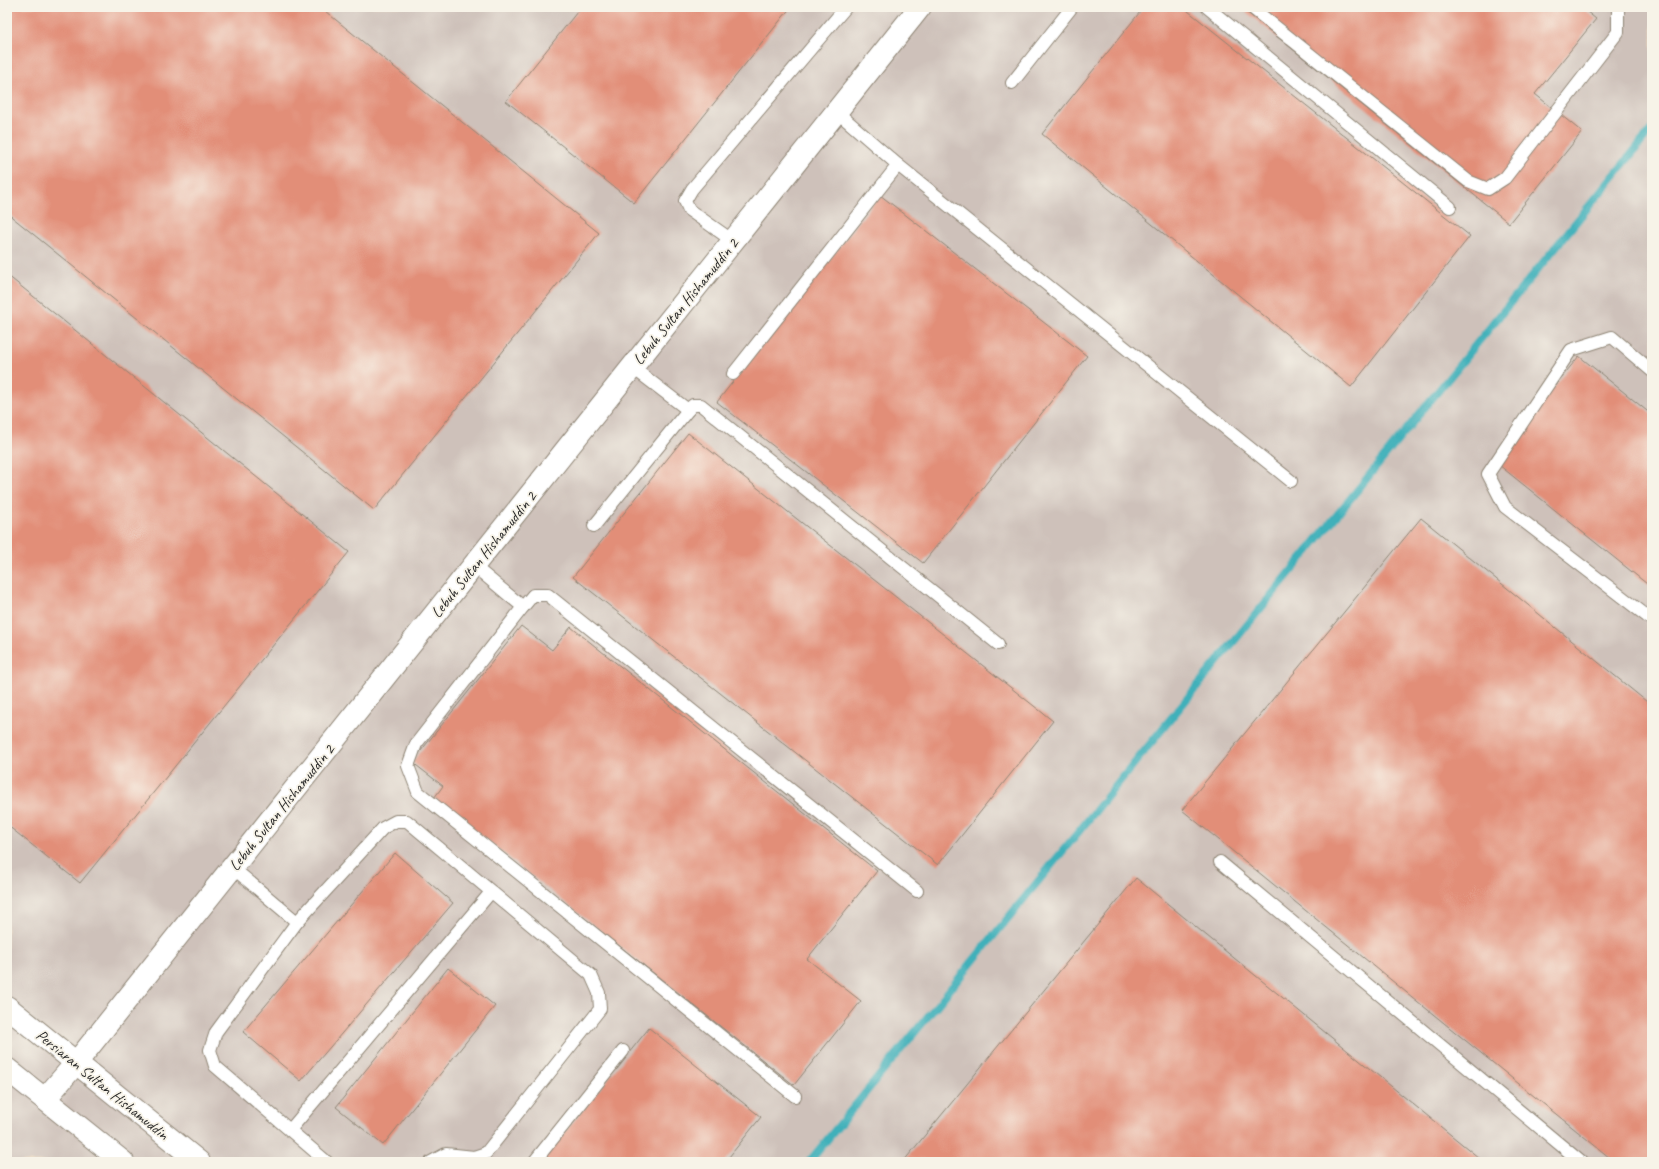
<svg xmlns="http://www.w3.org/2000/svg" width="1659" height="1169" font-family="Caveat,sans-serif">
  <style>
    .industrial { fill: #cec1ba }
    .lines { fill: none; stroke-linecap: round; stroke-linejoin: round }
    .stream { stroke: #40b0ba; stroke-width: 8 }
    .building { fill: #e28e78 }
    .lane-casing { stroke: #8e8474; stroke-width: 14 }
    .street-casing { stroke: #8e8474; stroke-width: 24 }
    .secondary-casing { stroke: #8e8474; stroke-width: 24 }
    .lane { stroke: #fff; stroke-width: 12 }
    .street { stroke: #fff; stroke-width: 22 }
    .secondary { stroke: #fff; stroke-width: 22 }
    .labels { text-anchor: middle; stroke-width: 3.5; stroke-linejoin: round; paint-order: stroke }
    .street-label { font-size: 16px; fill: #2b2b2b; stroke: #f7f3e8 }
  </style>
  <rect width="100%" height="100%" fill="#f7f3e8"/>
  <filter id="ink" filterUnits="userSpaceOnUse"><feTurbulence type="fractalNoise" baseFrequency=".025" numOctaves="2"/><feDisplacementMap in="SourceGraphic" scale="8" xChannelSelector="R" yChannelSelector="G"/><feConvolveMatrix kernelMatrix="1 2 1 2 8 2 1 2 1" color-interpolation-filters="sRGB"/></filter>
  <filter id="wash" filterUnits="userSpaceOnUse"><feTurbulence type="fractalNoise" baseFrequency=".012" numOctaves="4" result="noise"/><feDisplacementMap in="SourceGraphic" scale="16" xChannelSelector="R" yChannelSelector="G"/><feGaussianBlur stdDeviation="0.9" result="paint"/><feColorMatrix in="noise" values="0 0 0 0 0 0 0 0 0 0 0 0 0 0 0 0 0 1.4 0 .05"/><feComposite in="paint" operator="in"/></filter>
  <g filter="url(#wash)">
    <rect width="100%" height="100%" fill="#f2dcbe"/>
    <rect class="industrial" x="7" y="7" width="1645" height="1155"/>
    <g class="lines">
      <path class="stream" d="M809,1162l843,-1033"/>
    </g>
    <g id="blocks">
      <g class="building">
        <path d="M7,7h313l279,226 -225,277 -367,-297z"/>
        <path d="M581,7h210l-157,196 -128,-102z"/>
        <path d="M1144,7h39l287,229 -119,151 -309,-253z"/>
        <path d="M1240,7h341l15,12 -61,75 47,38 -73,91z"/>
        <path d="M880,195l207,161 -164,207 -206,-161z"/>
        <path d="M7,275l342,277 -269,331 -73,-58z"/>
        <path d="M1579,356l73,59v173l-158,-127z"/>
        <path d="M688,433l365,288 -115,144 -365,-288z"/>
        <path d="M1421,518l231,188v456h-37l-433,-352z"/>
        <path d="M521,626l31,24 19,-23 306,244 -70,88 54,42 -67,84 -360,-287 9,-12 -31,-24z"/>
        <path d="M395,853l58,50 -152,178 -58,-49z"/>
        <path d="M1136,878l348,284h-581z"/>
        <path d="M448,968l47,38 -112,139 -47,-38z"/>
        <path d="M649,1028l112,89 -36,45h-184z"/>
      </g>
    </g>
  </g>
  <g filter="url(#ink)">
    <use href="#blocks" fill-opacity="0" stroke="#8e8474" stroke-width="1"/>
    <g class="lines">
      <g class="lane-casing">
        <g id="lane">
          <path d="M1207,7l243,200"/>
          <path d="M1251,7l217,174 20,8 17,-11 113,-146v-25"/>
          <path d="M1012,83l60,-76"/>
          <path d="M898,165l393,316"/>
          <path d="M733,241l-44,-31 -4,-9 7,-12 154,-182"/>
          <path d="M632,367l56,43 5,-5h8l297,239"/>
          <path d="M1652,371l-40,-34 -41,13 -83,124 17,33 147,113"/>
          <path d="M733,374l165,-209 -61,-53"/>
          <path d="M594,526l94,-116"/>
          <path d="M474,566l49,41 -107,137 -8,22 10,26 377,304"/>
          <path d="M523,607l10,-12h15l369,296"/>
          <path d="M1220,862l361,300"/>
          <path d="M233,868l64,54 -81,110 -6,18 5,16 112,96"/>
          <path d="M297,922l86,-94 13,-7h11l184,154 8,18 1,16 -114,144 -12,4 -28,-3 -15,8"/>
          <path d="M290,1130l201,-238"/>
          <path d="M534,1162l89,-111"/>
        </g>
      </g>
      <g class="street-casing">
        <path id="street" d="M45,1099l31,-36 844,-1056"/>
      </g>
      <g class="secondary-casing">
        <g id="secondary">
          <path d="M7,1007l192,155"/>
          <path d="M7,1069l116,93"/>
        </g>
      </g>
      <use href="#lane" class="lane"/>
      <use href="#street" class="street"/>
      <use href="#secondary" class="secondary"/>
    </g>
  </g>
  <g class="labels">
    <g class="street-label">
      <text transform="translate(685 301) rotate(-51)" y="6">Lebuh Sultan Hishamuddin 2</text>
      <text transform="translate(483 554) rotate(-51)" y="6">Lebuh Sultan Hishamuddin 2</text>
      <text transform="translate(281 807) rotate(-51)" y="6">Lebuh Sultan Hishamuddin 2</text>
      <text transform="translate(103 1084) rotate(39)" y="6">Persiaran Sultan Hishamuddin</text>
    </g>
  </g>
  <rect width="1659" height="1169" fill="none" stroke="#f7f3e8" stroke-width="24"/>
</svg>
